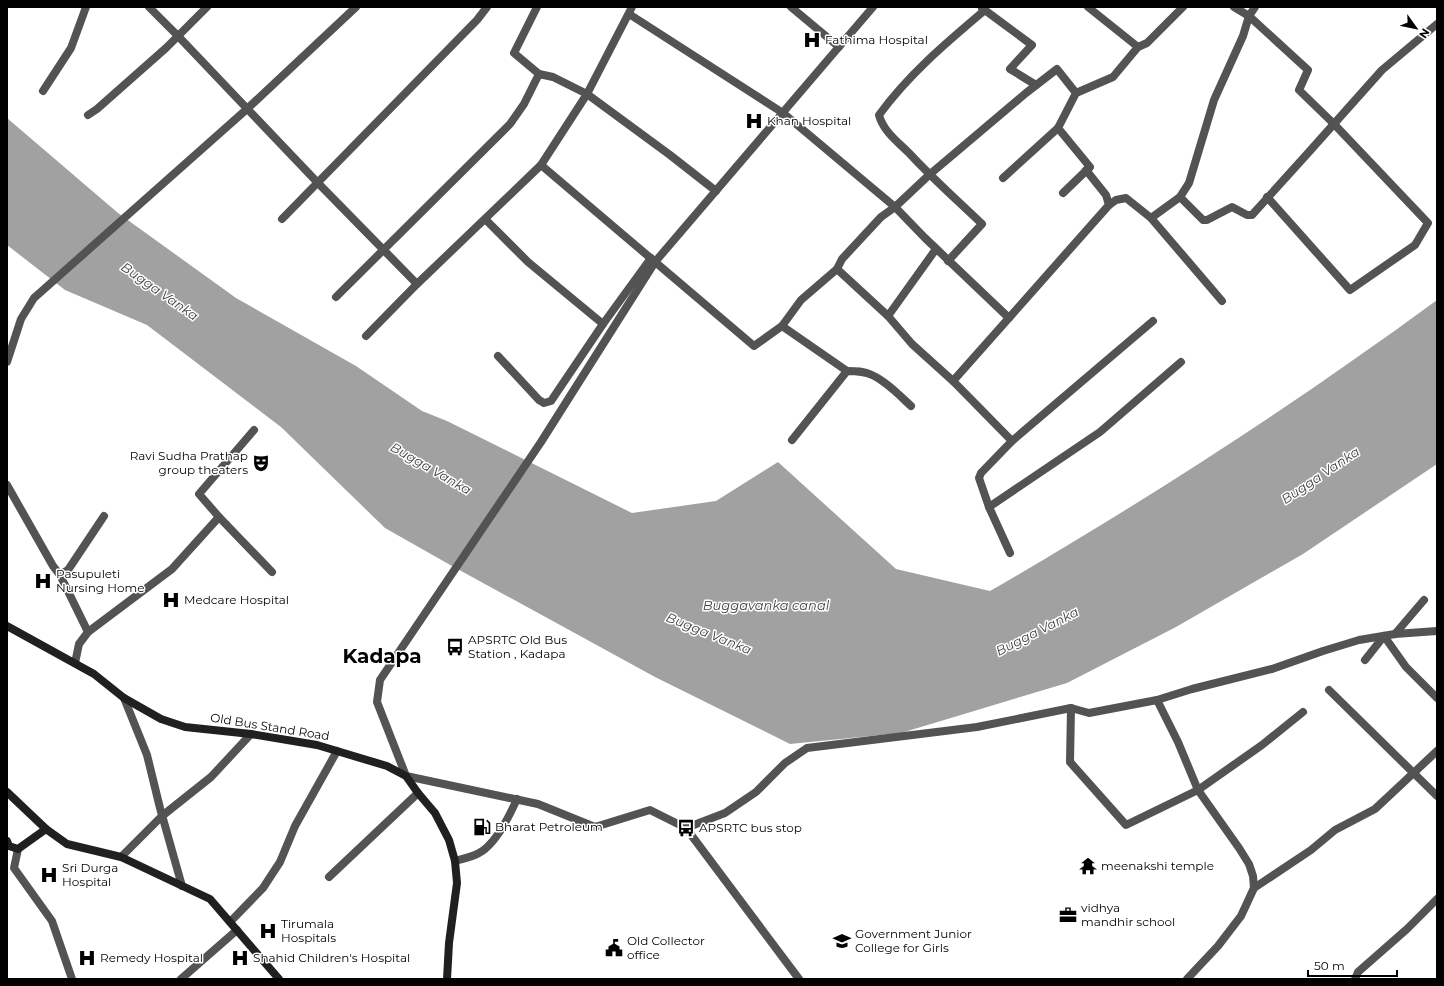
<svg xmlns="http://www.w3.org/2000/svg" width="1444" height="986" font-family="Montserrat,sans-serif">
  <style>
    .water { fill: #a1a1a1 }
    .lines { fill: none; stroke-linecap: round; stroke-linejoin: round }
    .minor { stroke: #535353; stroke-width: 8 }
    .tertiary { stroke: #535353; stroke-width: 8 }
    .secondary { stroke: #202020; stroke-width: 8 }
    .labels { text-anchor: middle; stroke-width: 3; stroke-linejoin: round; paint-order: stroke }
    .poi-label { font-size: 12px; fill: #000; stroke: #fff; text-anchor: start }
    .street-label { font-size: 12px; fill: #000; stroke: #fff }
    .water-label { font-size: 13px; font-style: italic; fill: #424242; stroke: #fff }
    .town-label { font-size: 20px; font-weight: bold; fill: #000; stroke: #fff }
  </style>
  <rect width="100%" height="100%" fill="#fff"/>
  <path class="water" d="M7,118l111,95 118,85 120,68 66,45 25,10 185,92 84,-12 62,-39 118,107 94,22c154,-89 304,-186 447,-291v164l-134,90 -127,73 -109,56 -166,50 -111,11 -135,-67 -203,-111 -67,-38 -104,-101 -134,-102 -82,-35 -58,-45z"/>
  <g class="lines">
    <g class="minor">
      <path d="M149,7l29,29 139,146 100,102"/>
      <path d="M537,7l-23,46 25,21 14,3 34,17 83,61 46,36"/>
      <path d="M791,7l48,40"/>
      <path d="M1088,7l50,40"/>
      <path d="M1234,7l15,9 59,54 -9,20 35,34 94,99 -13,22 -65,45 -83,-93"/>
      <path d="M982,8l50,37 -22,24 26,16"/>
      <path d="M629,14l154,99 112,94 30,31 84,80"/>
      <path d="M43,91l28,-43 15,-41"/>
      <path d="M88,115l9,-6 69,-61 41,-41"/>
      <path d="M541,165l213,181 28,-20 19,-26 36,-31 5,-10 39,-42 14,-10 34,-32 97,-82 31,-24 19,24"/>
      <path d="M1086,170l20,25 3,10"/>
      <path d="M1003,178l55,-50"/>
      <path d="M1063,193l27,-26 -32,-39 18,-35 37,-16 25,-30 9,-4 36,-36"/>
      <path d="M1180,197l23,23h4l25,-13 15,8h5l56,-62 74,-83 55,-46"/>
      <path d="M1151,218l71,83"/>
      <path d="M282,219l195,-199 10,-13"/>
      <path d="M485,219l43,43 75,62"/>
      <path d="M948,261l34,-37c-25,-24 -50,-46 -73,-71 -11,-11 -26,-22 -30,-38 30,-41 68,-73 106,-105"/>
      <path d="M837,269l51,47 24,28 41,37"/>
      <path d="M336,297l174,-173 14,-20 15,-30"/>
      <path d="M888,316l48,-67"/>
      <path d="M782,326l65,45"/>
      <path d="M366,336l51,-52 124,-119 46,-71 45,-87"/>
      <path d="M498,356l41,44 5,3 7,-2 52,-77 48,-66"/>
      <path d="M7,362l14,-43 13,-21 213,-189 109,-102"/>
      <path d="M792,440l55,-69c9,0 17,0 25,4 15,7 27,20 39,31"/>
      <path d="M1012,441l141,-120"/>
      <path d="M7,485l46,81 7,9 28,57"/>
      <path d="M989,507l111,-75 81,-70"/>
      <path d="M219,517l53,55"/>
      <path d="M1010,553l-21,-46 -10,-29 2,-5 31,-32 -59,-60 156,-176 7,-5 10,-2 25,20 29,-21 9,-14 25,-83 29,-64 6,-20 6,-9"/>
      <path d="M60,575l8,-5 36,-54"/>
      <path d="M1395,634l29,-34"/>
      <path d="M1365,660l19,-24 22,31 31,31"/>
      <path d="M75,663l4,-19 9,-12 84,-63 47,-52 -20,-23 55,-64"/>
      <path d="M1329,690l108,106"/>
      <path d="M1157,700l35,-11 80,-20 51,-18 36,-11 36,-6 42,-3"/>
      <path d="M1071,708l18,5 68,-13 21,42 20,48 41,58 10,16 4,12 1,12 -13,28 -23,30 -31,33"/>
      <path d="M686,828l39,-15 31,-21 29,-29 22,-15 170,-21 94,-19 -1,54 56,63 72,-35 64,-45 41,-33"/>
      <path d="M18,849l-4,19 38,53 20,58"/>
      <path d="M121,857l41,-41 49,-39 40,-43"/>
      <path d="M455,861c7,-2 17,-4 24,-8 17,-9 30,-36 38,-54"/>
      <path d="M329,877l89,-84"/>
      <path d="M1254,888l57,-38 24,-20 40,-21 62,-58"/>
      <path d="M230,922l33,-34 17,-26 15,-36 42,-75"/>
      <path d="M181,979l56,-49"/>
      <path d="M1355,979l3,-7 49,-43 30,-30"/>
    </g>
    <g class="tertiary">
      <path d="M124,698l23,57 13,53 22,78"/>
      <path d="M799,979l-113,-151 -36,-18 -55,17 -57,-23 -132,-28 -29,-74 3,-22 161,-238 114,-180 218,-255"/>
    </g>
    <g class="secondary">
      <path d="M7,626l87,48 30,24 37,21 24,8 66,7 66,11 70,21 19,10 12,17 17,20 14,27 6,21 2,22 -8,60 -2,36"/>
      <path d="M7,792l39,37"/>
      <path d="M7,841l2,5 9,3 28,-20 21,15 54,13 89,42 69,80"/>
    </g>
  </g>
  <defs>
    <g id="hospital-bare" transform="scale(1.38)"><path d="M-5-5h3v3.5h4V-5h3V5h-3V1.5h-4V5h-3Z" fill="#000" stroke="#fff" stroke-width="2.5" paint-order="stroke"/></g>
    <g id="theatre-bare" transform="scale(1.38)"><path d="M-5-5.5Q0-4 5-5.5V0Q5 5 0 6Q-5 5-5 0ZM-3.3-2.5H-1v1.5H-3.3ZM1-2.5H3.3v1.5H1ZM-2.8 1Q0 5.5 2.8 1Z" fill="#000" stroke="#fff" stroke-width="2.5" paint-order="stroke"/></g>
    <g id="bus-bare" transform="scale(1.38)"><path d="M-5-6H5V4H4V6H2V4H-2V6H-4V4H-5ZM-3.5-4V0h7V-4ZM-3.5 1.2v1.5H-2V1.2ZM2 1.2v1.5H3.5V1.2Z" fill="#000" stroke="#fff" stroke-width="2.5" paint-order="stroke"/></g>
    <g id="fuel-bare" transform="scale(1.38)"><path d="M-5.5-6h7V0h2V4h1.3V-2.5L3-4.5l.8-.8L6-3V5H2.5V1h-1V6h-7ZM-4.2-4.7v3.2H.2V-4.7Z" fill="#000" stroke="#fff" stroke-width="2.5" paint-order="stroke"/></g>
    <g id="temple-bare" transform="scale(1.38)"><path d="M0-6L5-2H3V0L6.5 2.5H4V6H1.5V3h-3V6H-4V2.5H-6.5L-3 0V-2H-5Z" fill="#000" stroke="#fff" stroke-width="2.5" paint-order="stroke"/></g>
    <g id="office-bare" transform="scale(1.38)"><path d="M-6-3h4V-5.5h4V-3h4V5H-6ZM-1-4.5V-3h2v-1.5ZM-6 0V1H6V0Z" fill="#000" stroke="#fff" stroke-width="2.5" paint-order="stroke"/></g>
    <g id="university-bare" transform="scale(1.38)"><path d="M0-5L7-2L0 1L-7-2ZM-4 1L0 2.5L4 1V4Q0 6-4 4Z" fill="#000" stroke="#fff" stroke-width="2.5" paint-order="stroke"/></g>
    <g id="civic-bare" transform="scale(1.38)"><path d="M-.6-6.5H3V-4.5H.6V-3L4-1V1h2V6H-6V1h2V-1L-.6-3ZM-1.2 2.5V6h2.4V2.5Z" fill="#000" stroke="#fff" stroke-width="2.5" paint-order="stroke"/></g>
  </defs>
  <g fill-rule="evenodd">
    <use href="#hospital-bare" x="812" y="40"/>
    <use href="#hospital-bare" x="754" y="121"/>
    <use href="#theatre-bare" x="261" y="463"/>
    <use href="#hospital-bare" x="43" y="581"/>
    <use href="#hospital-bare" x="171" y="600"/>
    <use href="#bus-bare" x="455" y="647"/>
    <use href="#fuel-bare" x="482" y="827"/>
    <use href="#bus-bare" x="686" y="828"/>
    <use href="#temple-bare" x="1088" y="866"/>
    <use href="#hospital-bare" x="49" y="875"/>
    <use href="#office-bare" x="1068" y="915"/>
    <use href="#hospital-bare" x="268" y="931"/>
    <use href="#university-bare" x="842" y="941"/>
    <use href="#civic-bare" x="614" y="948"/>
    <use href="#hospital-bare" x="87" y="958"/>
    <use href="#hospital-bare" x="240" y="958"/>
  </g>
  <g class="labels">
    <g class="poi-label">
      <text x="825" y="44">Fathima Hospital</text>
      <text x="767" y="125">Khan Hospital</text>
      <text x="248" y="460" text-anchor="end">Ravi Sudha Prathap<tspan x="248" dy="14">group theaters</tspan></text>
      <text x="56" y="578">Pasupuleti<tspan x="56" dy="14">Nursing Home</tspan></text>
      <text x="184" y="604">Medcare Hospital</text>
      <text x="468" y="644">APSRTC Old Bus<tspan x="468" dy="14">Station , Kadapa</tspan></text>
      <text x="495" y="831">Bharat Petroleum</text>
      <text x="699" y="832">APSRTC bus stop</text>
      <text x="1101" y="870">meenakshi temple</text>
      <text x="62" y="872">Sri Durga<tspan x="62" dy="14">Hospital</tspan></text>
      <text x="1081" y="912">vidhya<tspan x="1081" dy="14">mandhir school</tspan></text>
      <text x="281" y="928">Tirumala<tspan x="281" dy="14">Hospitals</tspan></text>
      <text x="855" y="938">Government Junior<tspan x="855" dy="14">College for Girls</tspan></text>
      <text x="627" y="945">Old Collector<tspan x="627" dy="14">office</tspan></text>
      <text x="100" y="962">Remedy Hospital</text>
      <text x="253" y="962">Shahid Children's Hospital</text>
    </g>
    <g class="street-label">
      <text transform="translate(270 727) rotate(9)" y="4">Old Bus Stand Road</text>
    </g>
    <g class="water-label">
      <text transform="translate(160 291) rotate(35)" y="5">Bugga Vanka</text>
      <text transform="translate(431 468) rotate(30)" y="5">Bugga Vanka</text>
      <text transform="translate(1320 475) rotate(-34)" y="5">Bugga Vanka</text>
      <text x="766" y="610">Buggavanka canal</text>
      <text transform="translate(1037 631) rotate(-27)" y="5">Bugga Vanka</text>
      <text transform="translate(709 633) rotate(22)" y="5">Bugga Vanka</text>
    </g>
    <g class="town-label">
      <text x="382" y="663">Kadapa</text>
    </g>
  </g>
  <rect width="1444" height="986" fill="none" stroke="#000000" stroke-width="16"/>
  <g transform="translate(1416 28) rotate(123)" stroke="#ffffff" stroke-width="3" paint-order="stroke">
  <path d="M0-3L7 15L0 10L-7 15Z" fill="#000000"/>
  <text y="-6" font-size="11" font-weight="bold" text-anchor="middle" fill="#000000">N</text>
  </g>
  <path d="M1308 970v6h89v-6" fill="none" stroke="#000000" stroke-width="2"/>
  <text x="1314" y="970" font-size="12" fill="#000000" stroke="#ffffff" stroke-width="3" paint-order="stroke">50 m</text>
</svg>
